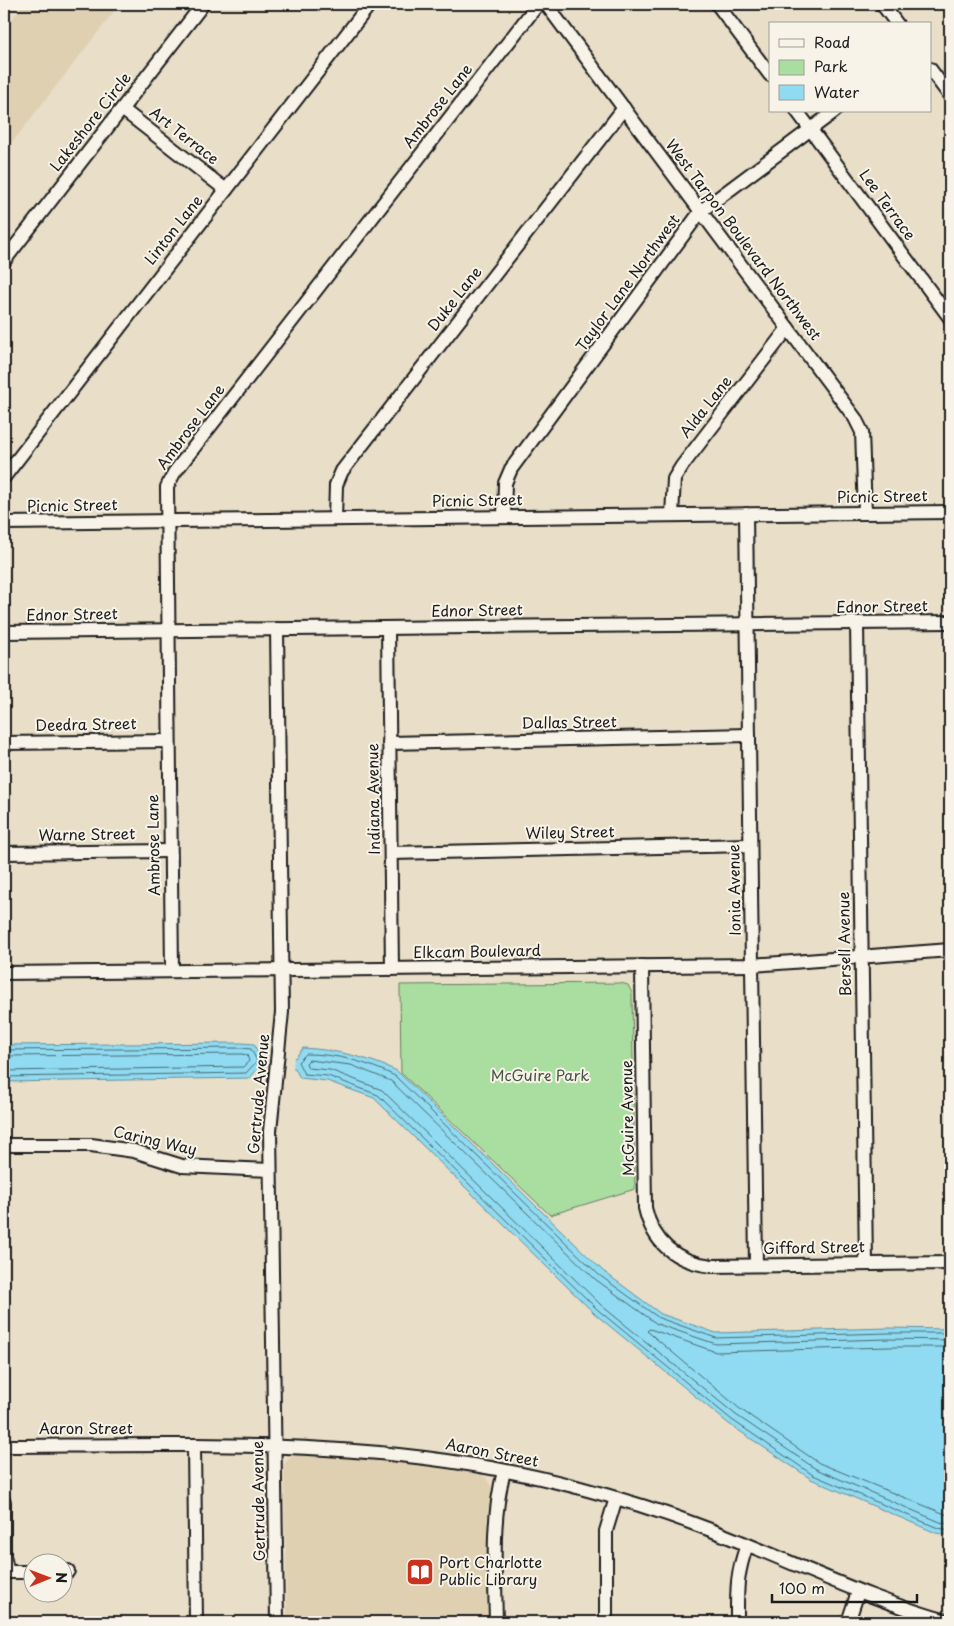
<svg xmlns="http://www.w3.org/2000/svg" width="954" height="1626" font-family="'Playpen Sans',sans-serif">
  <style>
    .built { fill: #dfd0b2 }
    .green { fill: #aadea0; stroke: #637d5e }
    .water { fill: #90dbf1; stroke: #628f9c }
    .pier { fill: #e9dec8 }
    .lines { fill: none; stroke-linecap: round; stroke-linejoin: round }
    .shore { stroke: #4a6871; stroke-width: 1 }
    .minor-casing { stroke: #1c1c1c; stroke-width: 16 }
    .minor { stroke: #f7f3e8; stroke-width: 12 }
    .labels { text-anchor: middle; stroke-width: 4; stroke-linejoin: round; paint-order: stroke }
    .street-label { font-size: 15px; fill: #1c1c1c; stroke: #f7f3e8 }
    .park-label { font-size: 15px; fill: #475644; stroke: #f7f3e8 }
    .poi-label { font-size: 15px; fill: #1c1c1c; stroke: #f7f3e8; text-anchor: start }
  </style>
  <rect width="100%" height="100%" fill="#e9dec8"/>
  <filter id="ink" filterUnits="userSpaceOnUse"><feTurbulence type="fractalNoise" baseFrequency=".02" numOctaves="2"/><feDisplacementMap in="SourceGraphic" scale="10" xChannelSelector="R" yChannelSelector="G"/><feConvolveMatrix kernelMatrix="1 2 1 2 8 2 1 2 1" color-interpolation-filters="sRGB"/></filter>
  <g filter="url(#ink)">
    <g class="built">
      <path d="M24,4h96l-116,149v-123z"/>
      <path d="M301,1454l98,8 81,12 6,4 5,8v10l-4,23v103h-200l-3,-158 7,-7z"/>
    </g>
    <path class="green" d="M621,983l7,2 4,8 3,196 -85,26 -149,-142 -1,-88z"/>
    <path class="water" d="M242,1043l12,1 6,13 35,1 8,-10c34,2 63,9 94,23l206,200 58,43 55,19 172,-5 62,1v206l-14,-2 -125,-54 -82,-55 -134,-110 -221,-216 -47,-17 -27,-3 -5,-10 -36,-1 -9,11 -246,4v-37z"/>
    <path class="pier" d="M263,1054l31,1 -1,15h-32z"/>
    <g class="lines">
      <g class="shore">
        <path d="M4,1050l238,-2 9,1 6,12 -11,12 -242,4"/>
        <path d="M4,1056l238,-2 5,1 2,6 -6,6 -239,4"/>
        <path d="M950,1333h-62l-172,5 -57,-20 -60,-43 -204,-199c-29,-14 -57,-22 -89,-22l-8,8 6,12 24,2 50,19 220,215 134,110 81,55 125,53 12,2"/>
        <path d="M950,1340l-62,-1 -172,5 -59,-20 -62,-45 -204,-198 -40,-16 -42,-5 -3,3 2,5 22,2 52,20 220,216 134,109 80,54 124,53 10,2"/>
        <path d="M950,1347h-62l-172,5 -66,-23 -3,2 93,78 79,54 131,53"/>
      </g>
      <g class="minor-casing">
        <g id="minor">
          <path d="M546,4l309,414 7,14 3,81"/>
          <path d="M717,4l53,71"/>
          <path d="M882,4l15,20"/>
          <path d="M930,69l20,27"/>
          <path d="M122,109l104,81"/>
          <path d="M797,111l153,207"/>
          <path d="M4,261l199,-257"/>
          <path d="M4,477l366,-473"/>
          <path d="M746,514l10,751"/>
          <path d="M672,515l2,-36 8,-13 106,-138"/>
          <path d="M504,517l1,-34 6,-14 190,-258 134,-100"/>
          <path d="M335,519l1,-34 6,-14 282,-363"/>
          <path d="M4,523l946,-11"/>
          <path d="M857,623l9,641"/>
          <path d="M388,629l4,340"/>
          <path d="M4,632l946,-10"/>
          <path d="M4,743l165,-2"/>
          <path d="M389,743l360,-8"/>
          <path d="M4,853l166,-2"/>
          <path d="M391,853l359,-8"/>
          <path d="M642,966l3,242c8,35 31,54 67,58l238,-3"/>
          <path d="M172,971l-5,-484 7,-14 364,-469"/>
          <path d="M4,973l748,-8 198,-15"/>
          <path d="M4,1145h87l43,6 48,15 88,4"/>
          <path d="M194,1445l2,177"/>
          <path d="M4,1446c191,-1 383,-9 569,40 46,12 91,26 135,43 82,31 158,70 242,93"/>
          <path d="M4,1502v26"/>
          <path d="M4,1556l3,13 4,3h21"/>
          <path d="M4,1556v-28"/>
          <path d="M62,1571h6"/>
          <path d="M277,1622l-7,-491 12,-119 -5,-383"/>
          <path d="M496,1622c-1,-51 -5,-102 8,-151"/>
          <path d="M606,1622v-91l10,-33"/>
          <path d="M737,1622c0,-31 -1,-47 10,-77"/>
          <path d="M848,1622l10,-30"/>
        </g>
      </g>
      <use href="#minor" class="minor"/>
    </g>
  </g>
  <defs>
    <g id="library-square" transform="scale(1.4375)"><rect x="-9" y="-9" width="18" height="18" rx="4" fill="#c8321e" stroke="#f7f3e8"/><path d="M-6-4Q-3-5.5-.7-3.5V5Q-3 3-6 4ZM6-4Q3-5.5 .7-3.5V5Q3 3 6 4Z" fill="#fff"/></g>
  </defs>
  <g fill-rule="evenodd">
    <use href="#library-square" x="420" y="1572"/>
  </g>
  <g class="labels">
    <g class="street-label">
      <text transform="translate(438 106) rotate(-52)" y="5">Ambrose Lane</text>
      <text transform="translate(91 122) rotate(-52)" y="5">Lakeshore Circle</text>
      <text transform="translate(184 136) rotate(38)" y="5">Art Terrace</text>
      <text transform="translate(887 205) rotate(54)" y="5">Lee Terrace</text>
      <text transform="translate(174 230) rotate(-52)" y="5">Linton Lane</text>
      <text transform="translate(743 240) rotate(53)" y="5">West Tarpon Boulevard Northwest</text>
      <text transform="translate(628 283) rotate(-54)" y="5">Taylor Lane Northwest</text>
      <text transform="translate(455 299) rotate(-52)" y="5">Duke Lane</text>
      <text transform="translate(706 407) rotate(-52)" y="5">Alda Lane</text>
      <text transform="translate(191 427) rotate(-53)" y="5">Ambrose Lane</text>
      <text transform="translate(882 497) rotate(-1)" y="5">Picnic Street</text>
      <text transform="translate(477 501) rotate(-1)" y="5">Picnic Street</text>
      <text transform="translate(72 506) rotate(-1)" y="5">Picnic Street</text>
      <text transform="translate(882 607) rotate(-1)" y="5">Ednor Street</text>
      <text transform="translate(477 611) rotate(-1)" y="5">Ednor Street</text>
      <text transform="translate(72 615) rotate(-1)" y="5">Ednor Street</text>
      <text transform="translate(569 723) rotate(-1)" y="5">Dallas Street</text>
      <text transform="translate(86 725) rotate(-1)" y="5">Deedra Street</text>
      <text transform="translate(374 799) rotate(-91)" y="5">Indiana Avenue</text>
      <text transform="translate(570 833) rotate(-1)" y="5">Wiley Street</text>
      <text transform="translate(87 835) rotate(-1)" y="5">Warne Street</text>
      <text transform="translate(154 845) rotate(-91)" y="5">Ambrose Lane</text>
      <text transform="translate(735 890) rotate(-91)" y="5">Ionia Avenue</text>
      <text transform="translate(845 944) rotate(-91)" y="5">Bersell Avenue</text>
      <text transform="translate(477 952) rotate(-1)" y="5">Elkcam Boulevard</text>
      <text transform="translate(259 1094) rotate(-85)" y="5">Gertrude Avenue</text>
      <text transform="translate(628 1118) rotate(-91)" y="5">McGuire Avenue</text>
      <text transform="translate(155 1141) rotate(13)" y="5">Caring Way</text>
      <text transform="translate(814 1248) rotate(-1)" y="5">Gifford Street</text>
      <text x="86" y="1434">Aaron Street</text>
      <text transform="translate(492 1453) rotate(11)" y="5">Aaron Street</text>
      <text transform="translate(259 1501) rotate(-91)" y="5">Gertrude Avenue</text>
    </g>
    <g class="park-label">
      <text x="540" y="1081">McGuire Park</text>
    </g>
    <g class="poi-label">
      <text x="439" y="1568">Port Charlotte<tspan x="439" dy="17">Public Library</tspan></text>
    </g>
  </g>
  <rect width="954" height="1626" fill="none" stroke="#f7f3e8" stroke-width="20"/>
  <rect x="10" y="10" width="934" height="1606" fill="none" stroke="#1c1c1c" stroke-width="2" filter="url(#ink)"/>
  <rect x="769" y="22" width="162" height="90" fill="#f7f3e8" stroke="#9f9d96"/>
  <rect x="779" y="39" width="25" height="8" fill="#f7f3e8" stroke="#9f9d96"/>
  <text x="814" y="48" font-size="15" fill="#1c1c1c">Road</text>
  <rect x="779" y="60" width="25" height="15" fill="#aadea0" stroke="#9f9d96"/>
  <text x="814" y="72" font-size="15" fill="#1c1c1c">Park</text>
  <rect x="779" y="85" width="25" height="15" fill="#90dbf1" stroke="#9f9d96"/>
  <text x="814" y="98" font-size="15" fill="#1c1c1c">Water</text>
  <g transform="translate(48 1578) rotate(89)"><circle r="24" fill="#f7f3e8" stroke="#9f9d96"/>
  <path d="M0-4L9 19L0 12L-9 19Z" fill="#c8321e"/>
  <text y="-8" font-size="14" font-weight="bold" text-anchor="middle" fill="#1c1c1c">N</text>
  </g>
  <path d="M772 1594v8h145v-8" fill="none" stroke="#1c1c1c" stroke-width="2.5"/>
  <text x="779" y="1594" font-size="15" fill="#1c1c1c" stroke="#f7f3e8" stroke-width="4" paint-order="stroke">100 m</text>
</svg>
